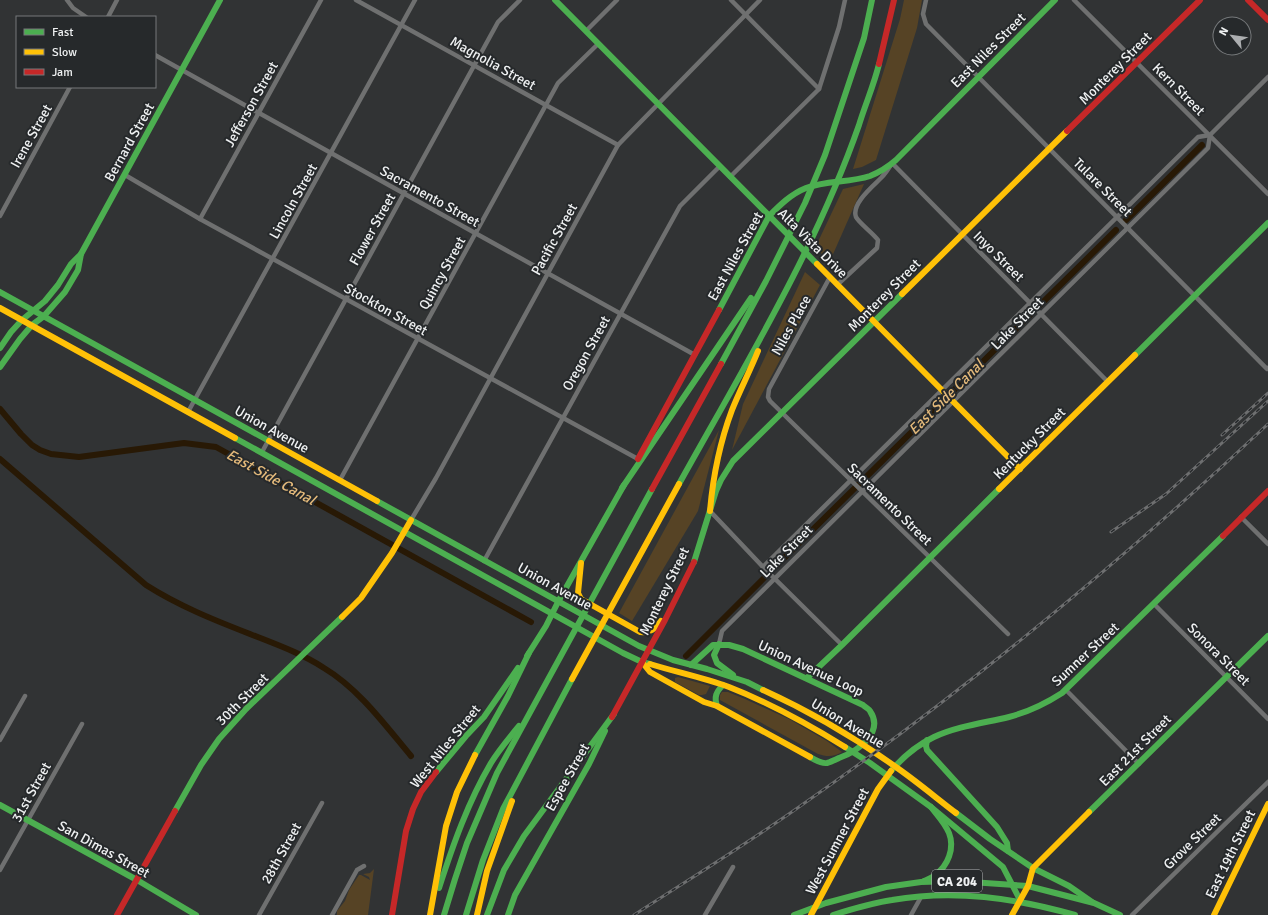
<svg xmlns="http://www.w3.org/2000/svg" width="1268" height="915" font-family="Signika,sans-serif">
  <style>
    .green { fill: #564325 }
    .lines { fill: none; stroke-linecap: round; stroke-linejoin: round }
    .canal { stroke: #281905; stroke-width: 6 }
    .street { stroke: #6f7070; stroke-width: 4.5 }
    .fast { stroke: #4caf50; stroke-width: 6 }
    .slow { stroke: #ffc107; stroke-width: 6 }
    .jam { stroke: #c62828; stroke-width: 6 }
    .rail-casing { stroke: #6e6f70; stroke-width: 3 }
    .rail { stroke: #26292b; stroke-width: 1.5; stroke-dasharray: 4.5; stroke-linecap: butt }
    .labels { text-anchor: middle; stroke-width: 4; stroke-linejoin: round; paint-order: stroke }
    .shield { fill: #26292b; stroke: #b3b5b6; stroke-width: 1 }
    .shield-label { font-size: 13px; font-weight: bold; fill: #eff1f2 }
    .street-label { font-size: 14px; fill: #eff1f2; stroke: #26292b }
    .water-label { font-size: 15px; font-style: italic; fill: #e4ba7b; stroke: #26292b }
  </style>
  <rect width="100%" height="100%" fill="#313334"/>
  <g class="green">
    <path d="M904,0h18l-5,28 -41,132 -14,7 -9,2 47,-150z"/>
    <path d="M864,184l-34,77 -15,-13 28,-59z"/>
    <path d="M805,272l15,13 -88,165 11,-46z"/>
    <path d="M719,430l-21,81 -66,110 -13,-8z"/>
    <path d="M678,677l32,9 -4,8 -4,1h-3l-24,-13v-4z"/>
    <path d="M722,692h6l17,7 44,20 38,22 15,11c-8,5 -15,5 -24,2l-98,-54v-5z"/>
    <path d="M374,869l-6,46h-31v-4l8,-10 4,-11 10,-15h2l9,5 -1,-3 -6,-3 7,-1z"/>
  </g>
  <g class="lines">
    <g class="canal">
      <path d="M1126,220l76,-75"/>
      <path d="M0,409l21,25 11,11 8,5 11,4 28,3 105,-14 32,4 315,175"/>
      <path d="M0,459l146,126c33,21 68,35 104,49 25,10 51,19 74,34 35,21 61,57 87,88"/>
      <path d="M777,565l339,-335"/>
      <path d="M686,656l79,-79"/>
    </g>
    <g class="street">
      <path d="M67,0l6,8 13,9"/>
      <path d="M356,0l262,145"/>
      <path d="M731,0l88,89"/>
      <path d="M926,0l-3,14 3,10 341,345 1,-1"/>
      <path d="M1074,0l194,194"/>
      <path d="M108,17l9,-17"/>
      <path d="M586,31l31,-31"/>
      <path d="M155,55l104,58 436,242"/>
      <path d="M125,175l75,44 438,240"/>
      <path d="M730,177l89,-88 20,-62 6,-27"/>
      <path d="M0,216l70,-129"/>
      <path d="M200,219l121,-219"/>
      <path d="M830,277l-61,112 -1,8 2,4 238,233"/>
      <path d="M837,285l40,-37 1,-8c-5,-7 -19,-17 -22,-23 -5,-13 17,-31 25,-39 4,-4 8,-10 11,-15l216,219"/>
      <path d="M188,412l227,-412"/>
      <path d="M262,452l236,-430 22,-22"/>
      <path d="M340,480l218,-397 40,-39"/>
      <path d="M710,511l53,56 79,78"/>
      <path d="M1241,517l27,27"/>
      <path d="M411,520l25,-42 182,-333 142,-145"/>
      <path d="M484,561l196,-355 40,-40"/>
      <path d="M763,567l435,-430 12,-2 58,-58"/>
      <path d="M1154,604l114,115"/>
      <path d="M719,644l3,-13 486,-483 2,-13"/>
      <path d="M1066,690l73,74"/>
      <path d="M0,740l25,-44"/>
      <path d="M0,870l82,-146"/>
      <path d="M259,915l63,-112"/>
      <path d="M332,915l25,-45 7,-4"/>
      <path d="M705,915l28,-48"/>
      <path d="M911,915l10,-18"/>
      <path d="M1132,915l136,-133"/>
    </g>
    <g class="fast">
      <path d="M555,0l262,264"/>
      <path d="M0,292l269,149"/>
      <path d="M719,310l50,-94c11,-11 22,-22 37,-28 20,-8 43,-5 64,-12 10,-4 18,-9 26,-16l159,-160"/>
      <path d="M0,348l11,-16 11,-12 23,-19 13,-16 13,-21 10,-10 139,-254"/>
      <path d="M1135,355l133,-132"/>
      <path d="M721,364l45,-83 39,-78 20,-48 39,-117 8,-38"/>
      <path d="M0,367l20,-28 12,-14 12,-9 21,-24 13,-22 3,-16"/>
      <path d="M235,438l388,215 19,9 8,2"/>
      <path d="M679,484c65,-117 136,-233 180,-359 6,-20 15,-40 20,-61"/>
      <path d="M622,488l129,-190"/>
      <path d="M377,501l262,145 34,14 34,9 40,13 16,8"/>
      <path d="M694,562l22,-71 5,-11 12,-19 169,-167"/>
      <path d="M719,644l-5,11 3,8 16,12"/>
      <path d="M527,656l19,-30 12,-24 66,-117"/>
      <path d="M691,665l22,-20h16l14,4 120,56c2,2 6,4 7,6 15,22 -14,41 -31,47 -4,2 -8,4 -12,5 -6,1 -12,-3 -17,-6"/>
      <path d="M807,678l35,-33 157,-156"/>
      <path d="M717,706c-3,-9 -1,-14 6,-21"/>
      <path d="M927,740l-1,6 1,4 70,77 10,16 1,8"/>
      <path d="M845,747l25,16 61,44 72,60 17,33"/>
      <path d="M475,755l33,-59 21,-43"/>
      <path d="M891,771c12,-14 26,-26 43,-34 24,-11 50,-14 75,-20 19,-5 36,-13 53,-24l161,-157"/>
      <path d="M436,772l30,-36 18,-19 34,-49"/>
      <path d="M0,805l137,75 59,35"/>
      <path d="M175,811l26,-46 18,-26 27,-30 96,-92"/>
      <path d="M1089,812l179,-176"/>
      <path d="M956,813l34,26 43,29 36,18 23,16"/>
      <path d="M924,881c4,-2 8,-3 11,-6 13,-9 20,-27 14,-42 -4,-10 -12,-18 -18,-26"/>
      <path d="M439,888c14,-43 29,-86 52,-125 8,-13 18,-25 28,-37"/>
      <path d="M444,915l11,-36 12,-36 30,-70 155,-284"/>
      <path d="M466,915l17,-55 20,-51 69,-130"/>
      <path d="M487,915l17,-45 20,-34 90,-122"/>
      <path d="M508,915l7,-20 74,-131 16,-33"/>
      <path d="M794,915l32,-12 60,-16 35,-5 35,-1 72,5 66,17 26,12"/>
      <path d="M833,915c19,-6 39,-12 59,-15 62,-11 123,-2 183,15"/>
    </g>
    <g class="slow">
      <path d="M817,264l203,205"/>
      <path d="M902,294l165,-163"/>
      <path d="M0,308l235,130"/>
      <path d="M269,441l108,60"/>
      <path d="M999,489l136,-134"/>
      <path d="M710,511c3,-35 10,-69 22,-101 8,-20 18,-39 26,-59"/>
      <path d="M581,563l-3,30 3,6 59,33c10,1 15,-3 21,-11"/>
      <path d="M342,617l19,-19 31,-45 19,-33"/>
      <path d="M642,662l8,10 54,30 13,4 93,51"/>
      <path d="M650,664c26,8 54,14 79,23 41,16 79,37 116,60"/>
      <path d="M572,679l107,-195"/>
      <path d="M763,690c46,21 89,46 130,75 22,15 42,32 63,48"/>
      <path d="M430,915l16,-89 11,-34 18,-37"/>
      <path d="M477,915l10,-44 25,-70"/>
      <path d="M811,915l67,-126 13,-18"/>
      <path d="M1012,915l16,-29 5,-18 56,-56"/>
      <path d="M1214,915l54,-111"/>
    </g>
    <g class="jam">
      <path d="M1248,0l20,20"/>
      <path d="M879,64l15,-64"/>
      <path d="M1067,131l133,-131"/>
      <path d="M638,459l81,-149"/>
      <path d="M652,489l69,-125"/>
      <path d="M1223,536l45,-45"/>
      <path d="M612,717l53,-97 29,-58"/>
      <path d="M117,915l58,-104"/>
      <path d="M392,915l14,-84 7,-22 8,-17 15,-20"/>
    </g>
    <g class="rail-casing">
      <g id="rail">
        <path d="M1222,435l46,-42"/>
        <path d="M1111,532l55,-38 102,-93"/>
        <path d="M634,915c57,-37 116,-73 172,-113 163,-114 317,-242 462,-378"/>
      </g>
    </g>
    <use href="#rail" class="rail"/>
  </g>
  <g class="labels">
    <rect class="shield" x="932" y="870" width="50" height="22" rx="3"/>
    <g class="shield-label">
      <text x="957" y="886">CA 204</text>
    </g>
    <g class="street-label">
      <text transform="translate(988 50) rotate(-45)" y="5">East Niles Street</text>
      <text transform="translate(493 63) rotate(29)" y="5">Magnolia Street</text>
      <text transform="translate(1115 68) rotate(-45)" y="5">Monterey Street</text>
      <text transform="translate(1179 89) rotate(45)" y="5">Kern Street</text>
      <text transform="translate(251 104) rotate(-61)" y="5">Jefferson Street</text>
      <text transform="translate(31 136) rotate(-61)" y="5">Irene Street</text>
      <text transform="translate(129 142) rotate(-61)" y="5">Bernard Street</text>
      <text transform="translate(1103 187) rotate(45)" y="5">Tulare Street</text>
      <text transform="translate(430 196) rotate(29)" y="5">Sacramento Street</text>
      <text transform="translate(293 201) rotate(-61)" y="5">Lincoln Street</text>
      <text transform="translate(372 229) rotate(-61)" y="5">Flower Street</text>
      <text transform="translate(554 239) rotate(-61)" y="5">Pacific Street</text>
      <text transform="translate(813 243) rotate(45)" y="5">Alta Vista Drive</text>
      <text transform="translate(735 256) rotate(-61)" y="5">East Niles Street</text>
      <text transform="translate(999 256) rotate(45)" y="5">Inyo Street</text>
      <text transform="translate(442 273) rotate(-61)" y="5">Quincy Street</text>
      <text transform="translate(884 295) rotate(-45)" y="5">Monterey Street</text>
      <text transform="translate(386 309) rotate(29)" y="5">Stockton Street</text>
      <text transform="translate(1017 323) rotate(-45)" y="5">Lake Street</text>
      <text transform="translate(791 325) rotate(-61)" y="5">Niles Place</text>
      <text transform="translate(586 353) rotate(-61)" y="5">Oregon Street</text>
      <text transform="translate(272 429) rotate(29)" y="5">Union Avenue</text>
      <text transform="translate(1029 443) rotate(-45)" y="5">Kentucky Street</text>
      <text transform="translate(890 504) rotate(44)" y="5">Sacramento Street</text>
      <text transform="translate(786 551) rotate(-45)" y="5">Lake Street</text>
      <text transform="translate(555 586) rotate(29)" y="5">Union Avenue</text>
      <text transform="translate(664 591) rotate(-64)" y="5">Monterey Street</text>
      <text transform="translate(1085 654) rotate(-43)" y="5">Sumner Street</text>
      <text transform="translate(1219 654) rotate(45)" y="5">Sonora Street</text>
      <text transform="translate(811 668) rotate(25)" y="5">Union Avenue Loop</text>
      <text transform="translate(242 699) rotate(-45)" y="5">30th Street</text>
      <text transform="translate(848 723) rotate(31)" y="5">Union Avenue</text>
      <text transform="translate(445 746) rotate(-51)" y="5">West Niles Street</text>
      <text transform="translate(1135 750) rotate(-45)" y="5">East 21st Street</text>
      <text transform="translate(567 777) rotate(-61)" y="5">Espee Street</text>
      <text transform="translate(31 792) rotate(-61)" y="5">31st Street</text>
      <text transform="translate(837 841) rotate(-62)" y="5">West Sumner Street</text>
      <text transform="translate(1192 841) rotate(-44)" y="5">Grove Street</text>
      <text transform="translate(104 849) rotate(29)" y="5">San Dimas Street</text>
      <text transform="translate(281 853) rotate(-61)" y="5">28th Street</text>
      <text transform="translate(1230 854) rotate(-64)" y="5">East 19th Street</text>
    </g>
    <g class="water-label">
      <text transform="translate(946 397) rotate(-45)" y="5">East Side Canal</text>
      <text transform="translate(271 477) rotate(29)" y="5">East Side Canal</text>
    </g>
  </g>
  <rect x="16" y="16" width="140" height="72" fill="#26292b" stroke="#76797b"/>
  <rect x="24" y="29" width="20" height="6" fill="#4caf50" stroke="#76797b"/>
  <text x="52" y="36" font-size="12" fill="#eff1f2">Fast</text>
  <rect x="24" y="49" width="20" height="6" fill="#ffc107" stroke="#76797b"/>
  <text x="52" y="56" font-size="12" fill="#eff1f2">Slow</text>
  <rect x="24" y="69" width="20" height="6" fill="#c62828" stroke="#76797b"/>
  <text x="52" y="76" font-size="12" fill="#eff1f2">Jam</text>
  <g transform="translate(1232 36) rotate(299)"><circle r="19" fill="#26292b" stroke="#76797b"/>
  <path d="M0-3L7 15L0 10L-7 15Z" fill="#acaeb0"/>
  <text y="-6" font-size="11" font-weight="bold" text-anchor="middle" fill="#eff1f2">N</text>
  </g>
</svg>
